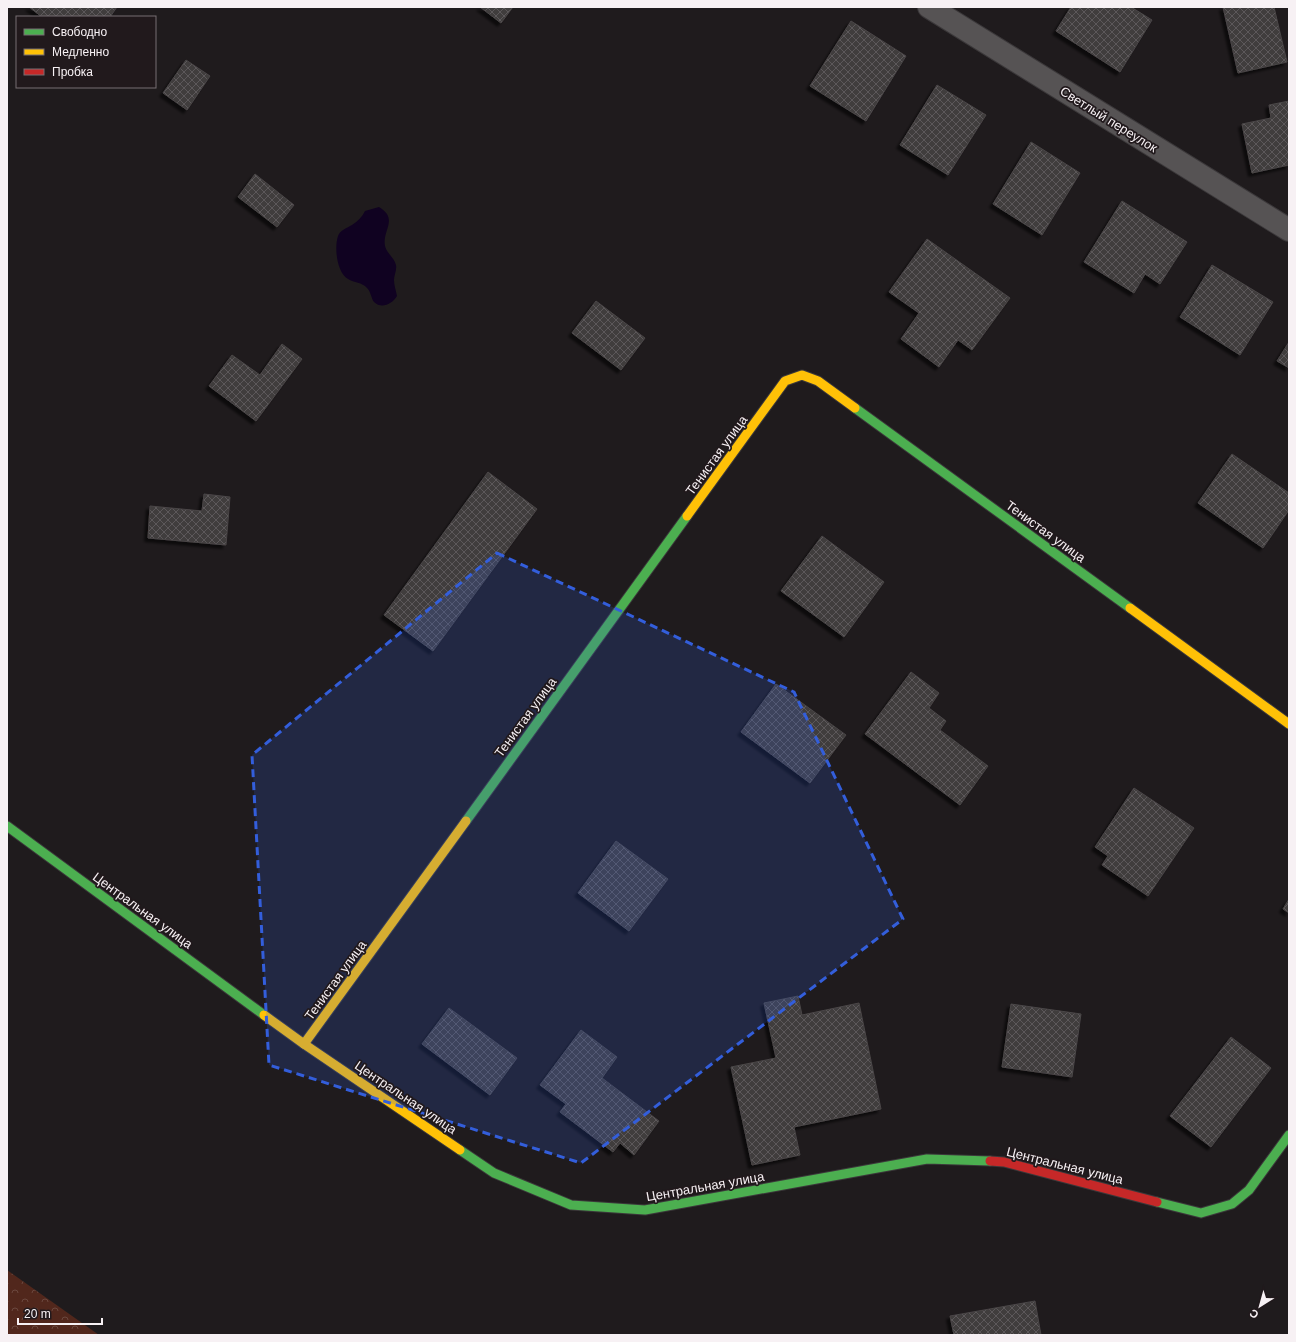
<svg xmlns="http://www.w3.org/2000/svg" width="1296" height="1342" font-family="Helvetica,sans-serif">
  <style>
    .forest { fill: url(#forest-crowns) }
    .water { fill: #100221 }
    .building { fill: url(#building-cross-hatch); stroke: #4a4647; filter: url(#shadow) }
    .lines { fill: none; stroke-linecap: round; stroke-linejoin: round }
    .street-casing { stroke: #3b383a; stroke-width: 24 }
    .fast-casing { stroke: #3b383a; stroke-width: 11 }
    .slow-casing { stroke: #3b383a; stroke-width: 11 }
    .jam-casing { stroke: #3b383a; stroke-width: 11 }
    .street { stroke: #565354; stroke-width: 22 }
    .fast { stroke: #4caf50; stroke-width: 9 }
    .slow { stroke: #ffc107; stroke-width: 9 }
    .jam { stroke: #c62828; stroke-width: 9 }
    .marked { fill: #335edb; fill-opacity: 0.2; stroke: #335edb; stroke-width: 3; stroke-dasharray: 8 5; stroke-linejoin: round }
    .labels { text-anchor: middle; stroke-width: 3.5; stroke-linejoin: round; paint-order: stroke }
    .street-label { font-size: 13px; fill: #f7f1f4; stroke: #21191c }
  </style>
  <defs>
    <pattern id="forest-crowns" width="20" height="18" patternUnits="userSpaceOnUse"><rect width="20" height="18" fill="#51271c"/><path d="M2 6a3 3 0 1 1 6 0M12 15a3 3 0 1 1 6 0" fill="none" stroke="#6b473e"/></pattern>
    <pattern id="building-cross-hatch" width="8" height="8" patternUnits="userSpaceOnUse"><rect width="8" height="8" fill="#3f3c3d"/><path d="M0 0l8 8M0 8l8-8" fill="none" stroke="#5c595a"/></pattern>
    <filter id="shadow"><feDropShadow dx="-3.5" dy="3.5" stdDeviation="1" flood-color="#0009"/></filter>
  </defs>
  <rect width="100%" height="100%" fill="#1f1b1d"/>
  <path class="forest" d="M7,1270l92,65h-92z"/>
  <path class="water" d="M379,207c20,12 3,23 6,39 2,8 9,11 11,19 1,5 -2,10 -2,15 0,5 2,11 3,16 -4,7 -15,14 -23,6 -3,-4 -3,-10 -7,-14 -5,-6 -13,-5 -19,-9 -11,-6 -14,-31 -10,-43 2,-6 9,-8 14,-11 6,-4 10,-8 13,-14z"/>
  <g class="building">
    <path d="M29,7h88l-7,10h-68z"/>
    <path d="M480,7h33l-12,16z"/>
    <path d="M1071,7h60l21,13 -32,52 -64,-41z"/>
    <path d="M1223,7h51l13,55 -49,11z"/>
    <path d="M851,21l55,35 -40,65 -56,-35z"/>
    <path d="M186,60l24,16 -23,34 -24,-17z"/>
    <path d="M937,85l49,30 -38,60 -48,-30z"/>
    <path d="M1289,101v64l-37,8 -10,-49 29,-6 -2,-13z"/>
    <path d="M1031,142l49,31 -38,62 -49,-31z"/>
    <path d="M255,174l39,31 -17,22 -39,-30z"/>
    <path d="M1122,201l65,41 -27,42 -15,-10 -11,19 -50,-31z"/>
    <path d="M927,239l83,59 -38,52 -14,-10 -19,27 -38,-28 18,-26 -30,-21z"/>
    <path d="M1212,265l61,37 -33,53 -60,-38z"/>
    <path d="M596,301l49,37 -24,32 -49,-37z"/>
    <path d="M1289,342v26l-12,-7z"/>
    <path d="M282,344l20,15 -46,62 -47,-35 23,-31 28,20z"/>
    <path d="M1232,454l57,39v17l-26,38 -65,-45z"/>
    <path d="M488,472l49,37 -104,142 -49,-36z"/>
    <path d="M204,494l26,3 -4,48 -78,-7 2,-32 52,5z"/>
    <path d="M822,536l62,46 -40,55 -63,-46z"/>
    <path d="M911,672l28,21 -10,15 17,13 -6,9 48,36 -28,39 -95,-71z"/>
    <path d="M776,684l70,51 -36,48 -69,-51z"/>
    <path d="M1134,788l60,40 -46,68 -46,-31 6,-9 -13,-9z"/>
    <path d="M616,841l52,38 -39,52 -51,-38z"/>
    <path d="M1289,899v14l-6,-4z"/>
    <path d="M798,996l4,19 57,-12 22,106 -87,18 6,28 -48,10 -21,-98 45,-9 -12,-55z"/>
    <path d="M1011,1004l70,10 -9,63 -70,-10z"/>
    <path d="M449,1008l68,50 -27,37 -68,-51z"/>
    <path d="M581,1030l36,27 -15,21 57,43 -25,34 -14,-12 -7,9 -53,-40 6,-8 -26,-19z"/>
    <path d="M1231,1037l40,31 -60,79 -41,-31z"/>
    <path d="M1035,1301l6,34h-87l-4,-19z"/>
  </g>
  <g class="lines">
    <g class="street-casing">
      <path id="street" d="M929,7l360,223"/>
    </g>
    <g class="fast-casing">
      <g id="fast">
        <path d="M855,408l275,200"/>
        <path d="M466,821l221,-305"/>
        <path d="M7,826l257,189"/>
        <path d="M460,1150l34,23 77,32 74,5 282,-51 63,2"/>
        <path d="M1157,1202l44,11 31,-9 17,-14 40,-55"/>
      </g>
    </g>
    <g class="slow-casing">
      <g id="slow">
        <path d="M687,516l98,-135 17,-6 16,6 37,27"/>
        <path d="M1130,608l159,116"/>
        <path d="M264,1015l40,29 156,106"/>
        <path d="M304,1044l162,-223"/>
      </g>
    </g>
    <g class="jam-casing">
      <path id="jam" d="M990,1161l14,1 153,40"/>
    </g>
    <use href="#street" class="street"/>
    <use href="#fast" class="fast"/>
    <use href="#slow" class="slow"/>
    <use href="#jam" class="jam"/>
  </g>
  <path class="marked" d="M497,553l297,139 109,227 -322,244 -312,-98 -17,-310z"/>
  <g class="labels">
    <g class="street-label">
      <text transform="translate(1109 119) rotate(32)" y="5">Светлый переулок</text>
      <text transform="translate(716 455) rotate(-54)" y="5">Тенистая улица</text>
      <text transform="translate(1046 531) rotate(36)" y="5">Тенистая улица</text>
      <text transform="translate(525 717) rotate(-54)" y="5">Тенистая улица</text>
      <text transform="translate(143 910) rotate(36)" y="5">Центральная улица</text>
      <text transform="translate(335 980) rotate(-54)" y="5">Тенистая улица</text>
      <text transform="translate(406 1097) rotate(34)" y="5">Центральная улица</text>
      <text transform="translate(1065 1165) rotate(14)" y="5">Центральная улица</text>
      <text transform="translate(705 1186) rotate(-10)" y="5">Центральная улица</text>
    </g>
  </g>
  <rect width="1296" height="1342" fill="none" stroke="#f7f1f4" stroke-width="16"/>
  <rect x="16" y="16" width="140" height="72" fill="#21191c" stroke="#776f72"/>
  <rect x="24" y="29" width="20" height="6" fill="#4caf50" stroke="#776f72"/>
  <text x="52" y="36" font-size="12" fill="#f7f1f4">Свободно</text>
  <rect x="24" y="49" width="20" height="6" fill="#ffc107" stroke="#776f72"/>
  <text x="52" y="56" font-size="12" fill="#f7f1f4">Медленно</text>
  <rect x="24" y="69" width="20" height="6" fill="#c62828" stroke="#776f72"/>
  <text x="52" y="76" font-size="12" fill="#f7f1f4">Пробка</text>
  <g transform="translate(1260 1306) rotate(217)" stroke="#21191c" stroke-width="3" paint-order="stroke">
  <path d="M0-3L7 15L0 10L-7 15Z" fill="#f7f1f4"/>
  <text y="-6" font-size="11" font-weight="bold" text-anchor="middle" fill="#f7f1f4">С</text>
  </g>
  <path d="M18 1318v6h84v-6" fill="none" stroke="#f7f1f4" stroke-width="2"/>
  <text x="24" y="1318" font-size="12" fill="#f7f1f4" stroke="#21191c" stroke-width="3" paint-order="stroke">20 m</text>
</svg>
